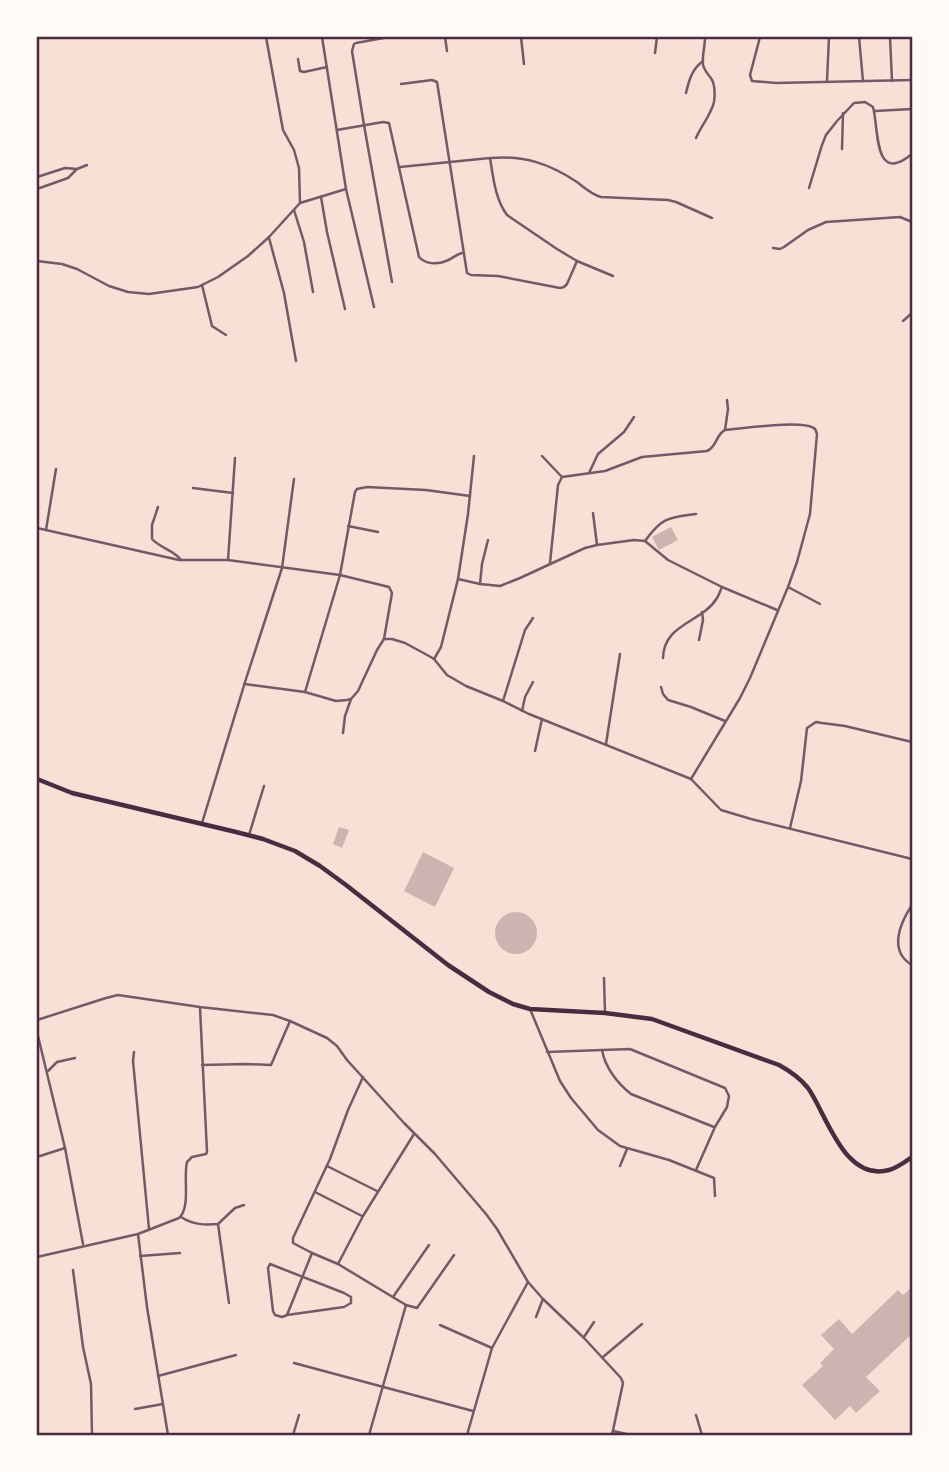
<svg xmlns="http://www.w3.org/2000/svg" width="949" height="1472" font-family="'Work Sans',sans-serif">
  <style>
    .building { fill: #ccb4b1 }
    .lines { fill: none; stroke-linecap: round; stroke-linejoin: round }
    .minor { stroke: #755966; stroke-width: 2.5 }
    .primary { stroke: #4a2c40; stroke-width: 4.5 }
    .neatline { fill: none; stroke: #4a2c40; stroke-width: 2.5 }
  </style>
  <rect width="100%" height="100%" fill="#f7e1d7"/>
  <g class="building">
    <path d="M671,527l7,13 -19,10 -7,-13z"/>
    <path d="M339,827l10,3 -7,18 -9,-4z"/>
    <path d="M423,852l31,16 -19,39 -31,-16z"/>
    <circle cx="516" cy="933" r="21"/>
    <path d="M912,1287v47l-46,43 14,14 -24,22 -6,-7 -15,14 -33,-35 21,-19 -3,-3 14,-14 -13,-14 18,-16 13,15 46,-44 5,5z"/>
  </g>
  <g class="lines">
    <g class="minor">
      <path d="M266,37l17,93 11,20 5,18 1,35"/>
      <path d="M322,37l24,152 28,118"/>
      <path d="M389,37l-33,6 -2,1 -2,7 12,74 28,157"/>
      <path d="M445,37l2,14"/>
      <path d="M521,37l3,27"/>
      <path d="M760,37l-10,38 2,6 24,2 136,-3"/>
      <path d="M859,37l4,44"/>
      <path d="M890,37l2,44"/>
      <path d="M655,53l2,-16"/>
      <path d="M298,59l2,12 4,1 23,-5"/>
      <path d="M827,81l2,-44"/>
      <path d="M401,84l31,-4 5,2 30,191 4,2 27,1 62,12 4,-1 3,-3 10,-23"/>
      <path d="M686,93c3,-13 6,-24 17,-32"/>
      <path d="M875,111l37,-2"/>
      <path d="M337,130l46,-8 6,1 30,134c6,7 18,8 27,4 6,-2 9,-6 16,-8"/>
      <path d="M696,138c5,-12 15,-23 18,-36 1,-6 1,-17 -2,-22 -3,-6 -7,-7 -9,-15 -1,-10 2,-18 2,-28"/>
      <path d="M842,149l1,-36"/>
      <path d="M491,158c33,-3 59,6 86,24 8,6 14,12 24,15l67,3 8,2 36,16"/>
      <path d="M400,167l90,-9c3,18 5,41 17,57l50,34 20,12 36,15"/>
      <path d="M37,177l28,-9 12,1"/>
      <path d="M809,188l13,-43 4,-10 11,-14 17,-18 11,-1 8,5c6,21 0,79 39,47"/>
      <path d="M37,189l31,-11 9,-9 10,-4"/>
      <path d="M321,197l6,35 18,77"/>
      <path d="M294,210l10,32 9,50"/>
      <path d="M269,238l15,55 12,68"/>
      <path d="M773,248l7,1 4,-2 24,-17 18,-8 74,-5 12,5"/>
      <path d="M37,261l25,3 15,5 32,17 19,6 21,2 49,-7 20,-10 30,-21 21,-19 31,-34 46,-14"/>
      <path d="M202,285l10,41 14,9"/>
      <path d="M903,321l9,-8"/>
      <path d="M725,430l3,-21 -1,-9"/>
      <path d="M542,456l20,21 -4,8 -8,78"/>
      <path d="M589,473l9,-19 26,-22 10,-15"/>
      <path d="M562,477l43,-6 37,-14 65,-6c10,-4 9,-17 18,-21 15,-1 79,-11 90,-1 1,1 1,3 2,5l-7,80 -13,48 -9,25 -38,91 -10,20 -49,81"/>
      <path d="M193,488l40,5"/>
      <path d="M158,507l-6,18v14c8,9 22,11 29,21"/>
      <path d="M593,513l4,32"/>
      <path d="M348,526l30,6"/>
      <path d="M37,528l142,32h49l112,15 49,12 3,6 -8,46"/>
      <path d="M46,530l10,-61"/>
      <path d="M645,541c17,-24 23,-23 51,-27"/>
      <path d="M228,560l7,-102"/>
      <path d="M458,579l22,5 20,2 20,-8 65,-30 12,-3 37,-5 11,1 23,19 54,27 55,23"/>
      <path d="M480,584l2,-20 6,-24"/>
      <path d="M788,587l32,17"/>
      <path d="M699,640l4,-20 -1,-8"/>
      <path d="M663,658c1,-35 39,-35 54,-60 2,-3 3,-7 5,-11"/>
      <path d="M434,659l7,-12 17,-68 10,-65 6,-58"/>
      <path d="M244,684l61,8 31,9 11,-1 4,-1 7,-8 19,-41 7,-11h8l13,4 24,13 5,3 13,16 19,11 37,15 26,13 162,65 30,31 30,9 161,40"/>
      <path d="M661,687l2,7 5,6 23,7 34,14"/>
      <path d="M305,692l35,-117 15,-83 2,-3 10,-2 59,3 44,6"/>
      <path d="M503,701l22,-71 8,-12"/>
      <path d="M522,711l3,-14 8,-15"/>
      <path d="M343,733l2,-17 6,-17"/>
      <path d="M606,744l14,-90"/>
      <path d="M535,751l7,-32"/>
      <path d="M202,823l44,-144 36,-111 12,-89"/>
      <path d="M790,828l11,-47 6,-53 9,-6 6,1 23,3 67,16"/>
      <path d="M249,835l15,-49"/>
      <path d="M912,905c-12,18 -24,46 0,60"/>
      <path d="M604,978l1,35"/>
      <path d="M530,1009l30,72 11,17 27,32 22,16 49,14 45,18 1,18"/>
      <path d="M37,1020l69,-22 12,-3 82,12 73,8 17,6 37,17 10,8 10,14 57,63 31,31 51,60 11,15 31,53 15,17 41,39 37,40 2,5 -11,52"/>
      <path d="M37,1032l28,116 18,96"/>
      <path d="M602,1050c3,17 15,33 29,44l83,33"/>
      <path d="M134,1052l-1,9 16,168"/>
      <path d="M547,1052l83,-3 95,39 4,8 -2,11 -12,20 -19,43"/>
      <path d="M202,1065l43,-1 26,1 19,-44"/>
      <path d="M48,1071l9,-9 18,-4"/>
      <path d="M363,1077l-15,33 -18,49 -37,79v5l19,10 26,11 68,41 11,3 37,-53"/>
      <path d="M37,1157l28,-9"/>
      <path d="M327,1166l50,25"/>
      <path d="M620,1166l7,-17"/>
      <path d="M315,1192l47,24"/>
      <path d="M181,1217c12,8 24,8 37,7l17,-16 9,-3"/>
      <path d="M218,1224l11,79"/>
      <path d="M138,1234l9,73 21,128"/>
      <path d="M140,1256l40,-3"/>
      <path d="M37,1257l101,-23 41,-16c12,-11 4,-40 8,-56l5,-5 14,-3 1,-2 -7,-144"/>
      <path d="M270,1264l74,29 7,4v6l-7,4 -57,8 -5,2 -7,-2 -2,-4 -5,-43z"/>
      <path d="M338,1264l25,-48 51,-82"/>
      <path d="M73,1270l10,77 8,37 1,51"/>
      <path d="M393,1297l36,-52"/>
      <path d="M287,1315l25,-62"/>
      <path d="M536,1317l7,-18"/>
      <path d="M440,1325l52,23"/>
      <path d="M584,1337l10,-15"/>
      <path d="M603,1357l39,-33"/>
      <path d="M294,1363l179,48"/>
      <path d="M158,1376l78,-21"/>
      <path d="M135,1409l28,-5"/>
      <path d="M696,1415l6,20"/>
      <path d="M613,1431l18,4"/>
      <path d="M293,1435l6,-20"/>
      <path d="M369,1435l37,-130"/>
      <path d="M467,1435l25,-87 36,-66"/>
    </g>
    <path class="primary" d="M37,779l35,14 164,39 27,7 32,12 25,15 26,19 102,80 41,27 24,12 17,5 75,4 47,6 127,46c11,6 21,13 29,23 19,27 36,94 81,82 8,-2 16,-8 23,-13"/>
  </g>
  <rect width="949" height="1472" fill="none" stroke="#fffaf5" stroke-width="77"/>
  <rect x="38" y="38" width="873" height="1396" class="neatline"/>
</svg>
